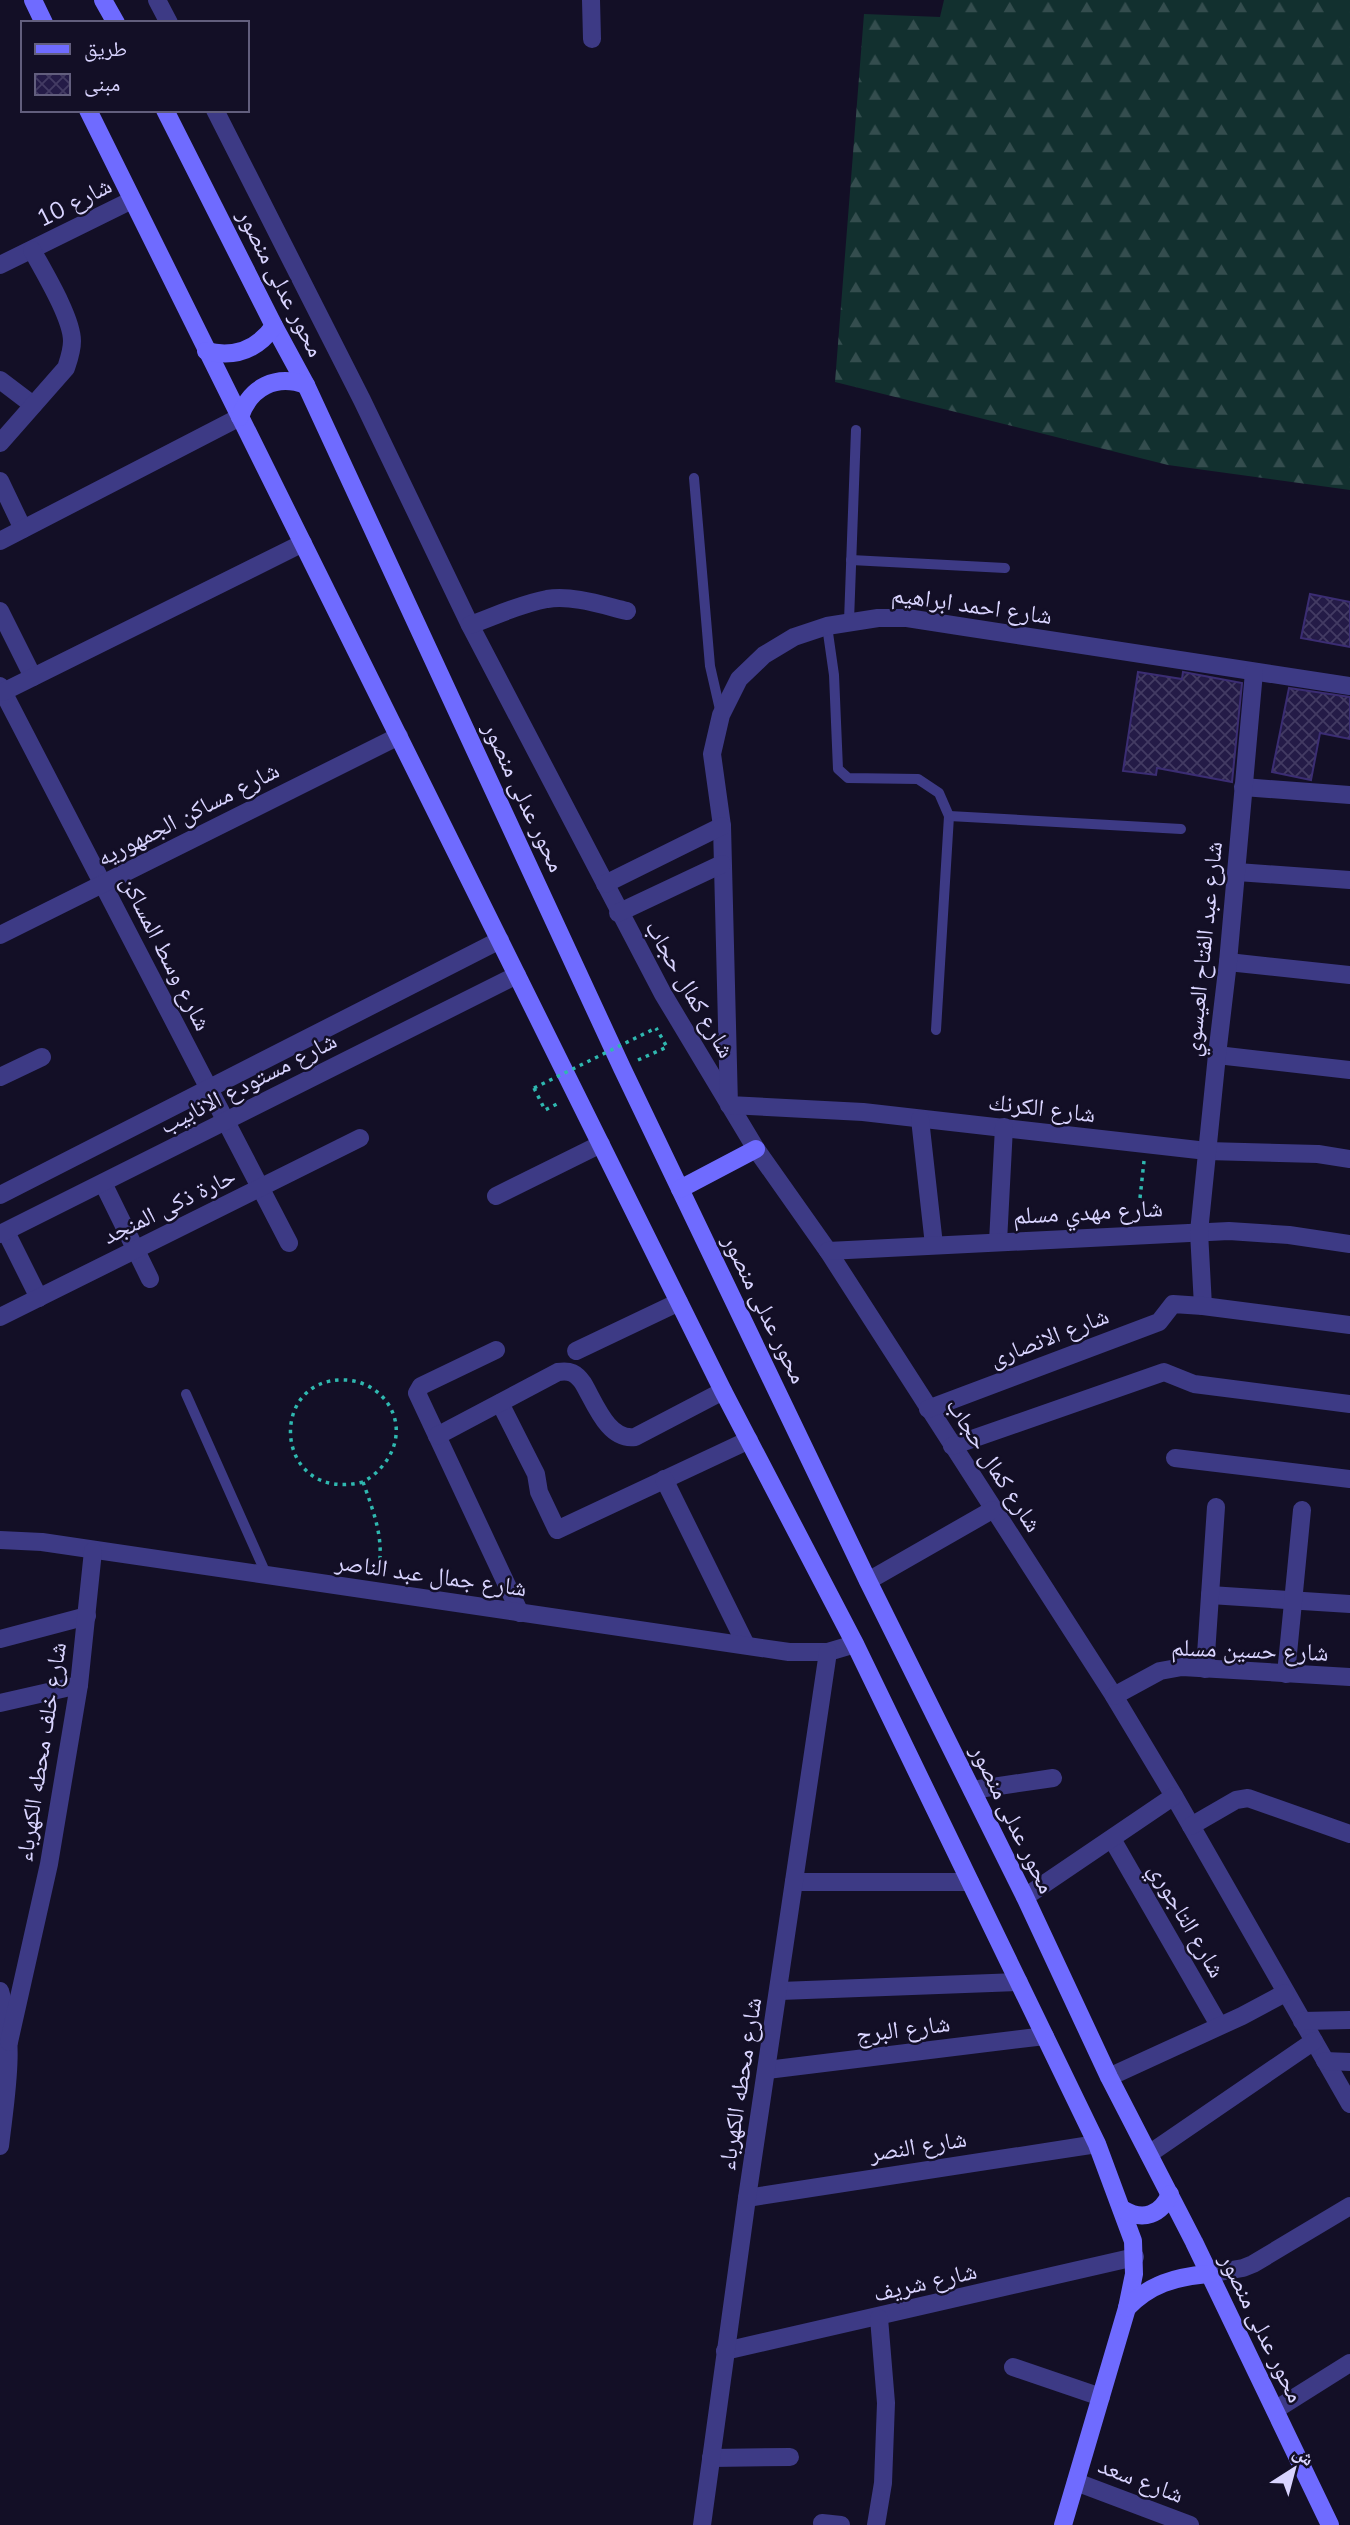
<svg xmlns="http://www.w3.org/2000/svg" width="1350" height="2525" font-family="Mulish,'Noto Naskh Arabic',sans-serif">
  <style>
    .forest { fill: url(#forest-firs) }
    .building { fill: url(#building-cross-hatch); stroke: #3b2d73; stroke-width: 2 }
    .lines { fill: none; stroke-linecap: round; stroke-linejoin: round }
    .path { stroke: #2fb8b0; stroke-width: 3.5; stroke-dasharray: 3.5 5; stroke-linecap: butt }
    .service { stroke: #3d3a85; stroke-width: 10 }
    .minor { stroke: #3d3a85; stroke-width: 18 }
    .secondary { stroke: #6f6bff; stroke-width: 18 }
    .path-bridge { stroke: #2fb8b0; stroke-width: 3.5; stroke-dasharray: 3.5 5; stroke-linecap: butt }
    .labels { text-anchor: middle; stroke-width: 5; stroke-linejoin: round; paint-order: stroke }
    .street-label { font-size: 24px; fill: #d9d4ff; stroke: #130f26 }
  </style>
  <defs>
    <pattern id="forest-firs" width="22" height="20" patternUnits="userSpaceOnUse" patternTransform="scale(1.75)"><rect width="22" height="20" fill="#12302f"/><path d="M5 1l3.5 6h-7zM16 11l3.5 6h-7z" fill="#344d4e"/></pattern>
    <pattern id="building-cross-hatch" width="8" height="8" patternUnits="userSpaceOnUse" patternTransform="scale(1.75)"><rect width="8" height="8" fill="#241b47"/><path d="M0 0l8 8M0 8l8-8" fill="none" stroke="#433b63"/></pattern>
  </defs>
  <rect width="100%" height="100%" fill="#130f26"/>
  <path class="forest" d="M944,0h406v490l-182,-25 -333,-83 29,-368 76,3z"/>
  <g class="building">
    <path d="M1310,594l40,8v45l-49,-9z"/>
    <path d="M1138,672l44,7 1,-7 59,11 -10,99 -75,-14 -1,7 -33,-4z"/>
    <path d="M1289,688l61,9v42l-30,-6 -9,47 -39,-8z"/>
  </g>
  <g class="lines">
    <g class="path">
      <path d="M638,1060l29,-13 -11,-19"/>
      <path d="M534,1088l11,22 14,-7"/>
      <path d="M1140,1198l4,-37"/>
      <path d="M363,1482c-89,22 -97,-104 -19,-102 16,0 32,8 42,21 22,29 6,65 -23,81 11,31 22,58 15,90"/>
    </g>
    <g class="service">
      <path d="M694,478l16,188 11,48"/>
      <path d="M851,560l154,8"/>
      <path d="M849,621l7,-191"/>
      <path d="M827,626l7,49 4,94 10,9 70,1 21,14 10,23 -13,214"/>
      <path d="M949,816l232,13"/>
      <path d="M186,1394l81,182"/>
    </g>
    <g class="minor">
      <path d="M157,0l12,23"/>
      <path d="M591,0l1,39"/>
      <path d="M215,110l147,290 108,225 193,369 93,155 72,102 286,445 60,100 176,308"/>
      <path d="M0,265l132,-65"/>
      <path d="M0,380l33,25"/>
      <path d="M0,443l66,-75c3,-9 6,-17 6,-27 0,-23 -28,-69 -40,-91"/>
      <path d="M0,481l23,48"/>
      <path d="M0,541l240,-124"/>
      <path d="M0,611l33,66"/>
      <path d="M470,625c25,-9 50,-21 77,-26 26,-4 55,6 80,12"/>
      <path d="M0,686l289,557"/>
      <path d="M1350,686l-385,-59 -58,-9h-29l-51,8 -33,11 -30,18 -25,24 -18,36 -9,39 10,72 7,279 134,7 344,39 111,3 32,5"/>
      <path d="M3,692l300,-149"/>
      <path d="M1243,787l107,8"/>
      <path d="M1237,872l113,8"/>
      <path d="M605,884l117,-58"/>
      <path d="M618,913l104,-49"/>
      <path d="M0,935l399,-199"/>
      <path d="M1228,962l122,13"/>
      <path d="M1217,1055l133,15"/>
      <path d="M0,1077l42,-20"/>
      <path d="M920,1119l14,126"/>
      <path d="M103,1183l47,96"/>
      <path d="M0,1195l500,-255"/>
      <path d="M496,1196l105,-52"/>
      <path d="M6,1232l33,66"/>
      <path d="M0,1234l517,-259"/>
      <path d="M998,1242l6,-115"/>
      <path d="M828,1251l401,-20 60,4 61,9"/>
      <path d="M1203,1306l-4,-74 18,-177 11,-93 26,-290"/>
      <path d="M0,1317l360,-179"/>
      <path d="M496,1350l-75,36 -4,7 103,220"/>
      <path d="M576,1351l103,-49"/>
      <path d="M500,1403l36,71 3,18 18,38 192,-90"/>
      <path d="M928,1409l231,-87 14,-18 30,2 147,19"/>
      <path d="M437,1436l121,-64c12,-2 18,1 25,11 12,20 25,58 52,54l88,-46"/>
      <path d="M952,1446l212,-74 30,12 156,20"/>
      <path d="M1175,1458l175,21"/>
      <path d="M664,1479l82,166"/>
      <path d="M0,1540l42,2 747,110h39l27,-8"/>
      <path d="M868,1581l124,-71"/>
      <path d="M1210,1595l140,9"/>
      <path d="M0,1639l87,-23"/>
      <path d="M1205,1669l11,-162"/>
      <path d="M1286,1674l16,-164"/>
      <path d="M1114,1696l46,-25 22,-4 168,10"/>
      <path d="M0,1703l79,-18"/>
      <path d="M972,1790l81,-12"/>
      <path d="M1191,1826l45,-26 12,-2 102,36"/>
      <path d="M1112,1839l107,186"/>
      <path d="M794,1882h176"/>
      <path d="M1025,1897l149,-101"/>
      <path d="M0,1991c16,52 6,103 0,155"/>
      <path d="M780,1991l239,-9"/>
      <path d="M1302,2021l48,-1"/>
      <path d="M9,2042l40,-178 30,-179 14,-134"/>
      <path d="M1325,2061l25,1"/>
      <path d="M767,2070l278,-34"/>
      <path d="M1109,2077l133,-61 43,-23"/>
      <path d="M1149,2154l165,-113"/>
      <path d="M747,2198l350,-54"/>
      <path d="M1208,2274l35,-6 10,-4 97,-58"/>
      <path d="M725,2351l410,-94"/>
      <path d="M1013,2367l88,30"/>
      <path d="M1275,2410l75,-47"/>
      <path d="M711,2458l79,-1"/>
      <path d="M1076,2482l114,43"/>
      <path d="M822,2523l19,2"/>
      <path d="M702,2525l45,-327 81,-546"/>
      <path d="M876,2525l7,-42 3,-80 -7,-85"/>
    </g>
    <g class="secondary">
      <path d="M33,0l11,23"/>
      <path d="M103,0l13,23"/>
      <path d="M88,110l635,1281 132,253 242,500 36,97 1,33 -7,34 -64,217"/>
      <path d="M165,110l109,216 32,59 316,683 246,513 157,316 84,180 85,165 136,283"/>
      <path d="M206,351c28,7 51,-1 68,-25"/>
      <path d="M240,417c10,-30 36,-43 66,-32"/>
      <path d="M680,1189l76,-40"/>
      <path d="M1124,2210c19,11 37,5 46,-16"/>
      <path d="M1127,2308c23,-24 48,-31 81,-34"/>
    </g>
    <path class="path-bridge" d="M534,1088l122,-60"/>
  </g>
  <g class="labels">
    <g class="street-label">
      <text transform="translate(74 202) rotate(-27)" y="8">شارع 10</text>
      <text transform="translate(281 283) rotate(63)" y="8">محور عدلى منصور</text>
      <text transform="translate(972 605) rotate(8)" y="8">شارع احمد ابراهيم</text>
      <text transform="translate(524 797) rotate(65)" y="8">محور عدلى منصور</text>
      <text transform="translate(188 814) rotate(-27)" y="8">شارع مساكن الجمهوريه</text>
      <text transform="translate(1203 949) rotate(-84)" y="8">شارع عبد الفتاح العيسوي</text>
      <text transform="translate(166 953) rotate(63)" y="8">شارع وسط المساكن</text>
      <text transform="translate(690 989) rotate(60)" y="8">شارع كمال حجاب</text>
      <text transform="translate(248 1083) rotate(-27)" y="8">شارع مستودع الانابيب</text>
      <text transform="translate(1042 1108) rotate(7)" y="8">شارع الكرنك</text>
      <text transform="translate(169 1206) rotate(-26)" y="8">حارة ذكى المنجد</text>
      <text transform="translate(1088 1212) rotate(-3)" y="8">شارع مهدي مسلم</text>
      <text transform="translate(765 1309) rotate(64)" y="8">محور عدلى منصور</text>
      <text transform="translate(1049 1337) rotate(-21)" y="8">شارع الانصارى</text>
      <text transform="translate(994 1465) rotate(57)" y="8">شارع كمال حجاب</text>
      <text transform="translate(431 1575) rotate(8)" y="8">شارع جمال عبد الناصر</text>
      <text transform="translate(1250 1650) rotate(2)" y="8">شارع حسين مسلم</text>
      <text transform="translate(41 1752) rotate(-81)" y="8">شارع خلف محطه الكهرباء</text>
      <text transform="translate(1013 1819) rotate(64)" y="8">محور عدلى منصور</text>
      <text transform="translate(1187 1920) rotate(60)" y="8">شارع التاجوري</text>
      <text transform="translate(903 2029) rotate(-7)" y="8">شارع البرج</text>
      <text transform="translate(740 2084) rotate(-81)" y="8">شارع محطه الكهرباء</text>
      <text transform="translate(918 2146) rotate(-9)" y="8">شارع النصر</text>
      <text transform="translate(925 2282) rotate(-13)" y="8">شارع شريف</text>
      <text transform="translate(1262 2328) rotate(64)" y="8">محور عدلى منصور</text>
      <text transform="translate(1141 2480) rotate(21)" y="8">شارع سعد</text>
    </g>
  </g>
  <rect x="21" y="21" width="228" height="91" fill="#130f26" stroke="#625e7d" stroke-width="2"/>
  <rect x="35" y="44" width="35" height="10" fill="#6f6bff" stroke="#625e7d" stroke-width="2"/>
  <text x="84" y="56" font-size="21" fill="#d9d4ff">طريق</text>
  <rect x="35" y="74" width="35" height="21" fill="url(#building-cross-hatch)" stroke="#625e7d" stroke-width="2"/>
  <text x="84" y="91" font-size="21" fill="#d9d4ff">مبنى</text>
  <g transform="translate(1294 2469) rotate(36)" stroke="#130f26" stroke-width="5" paint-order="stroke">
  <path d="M0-5L12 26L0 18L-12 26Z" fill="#d9d4ff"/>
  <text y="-10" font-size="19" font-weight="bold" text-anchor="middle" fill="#d9d4ff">ش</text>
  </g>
</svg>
